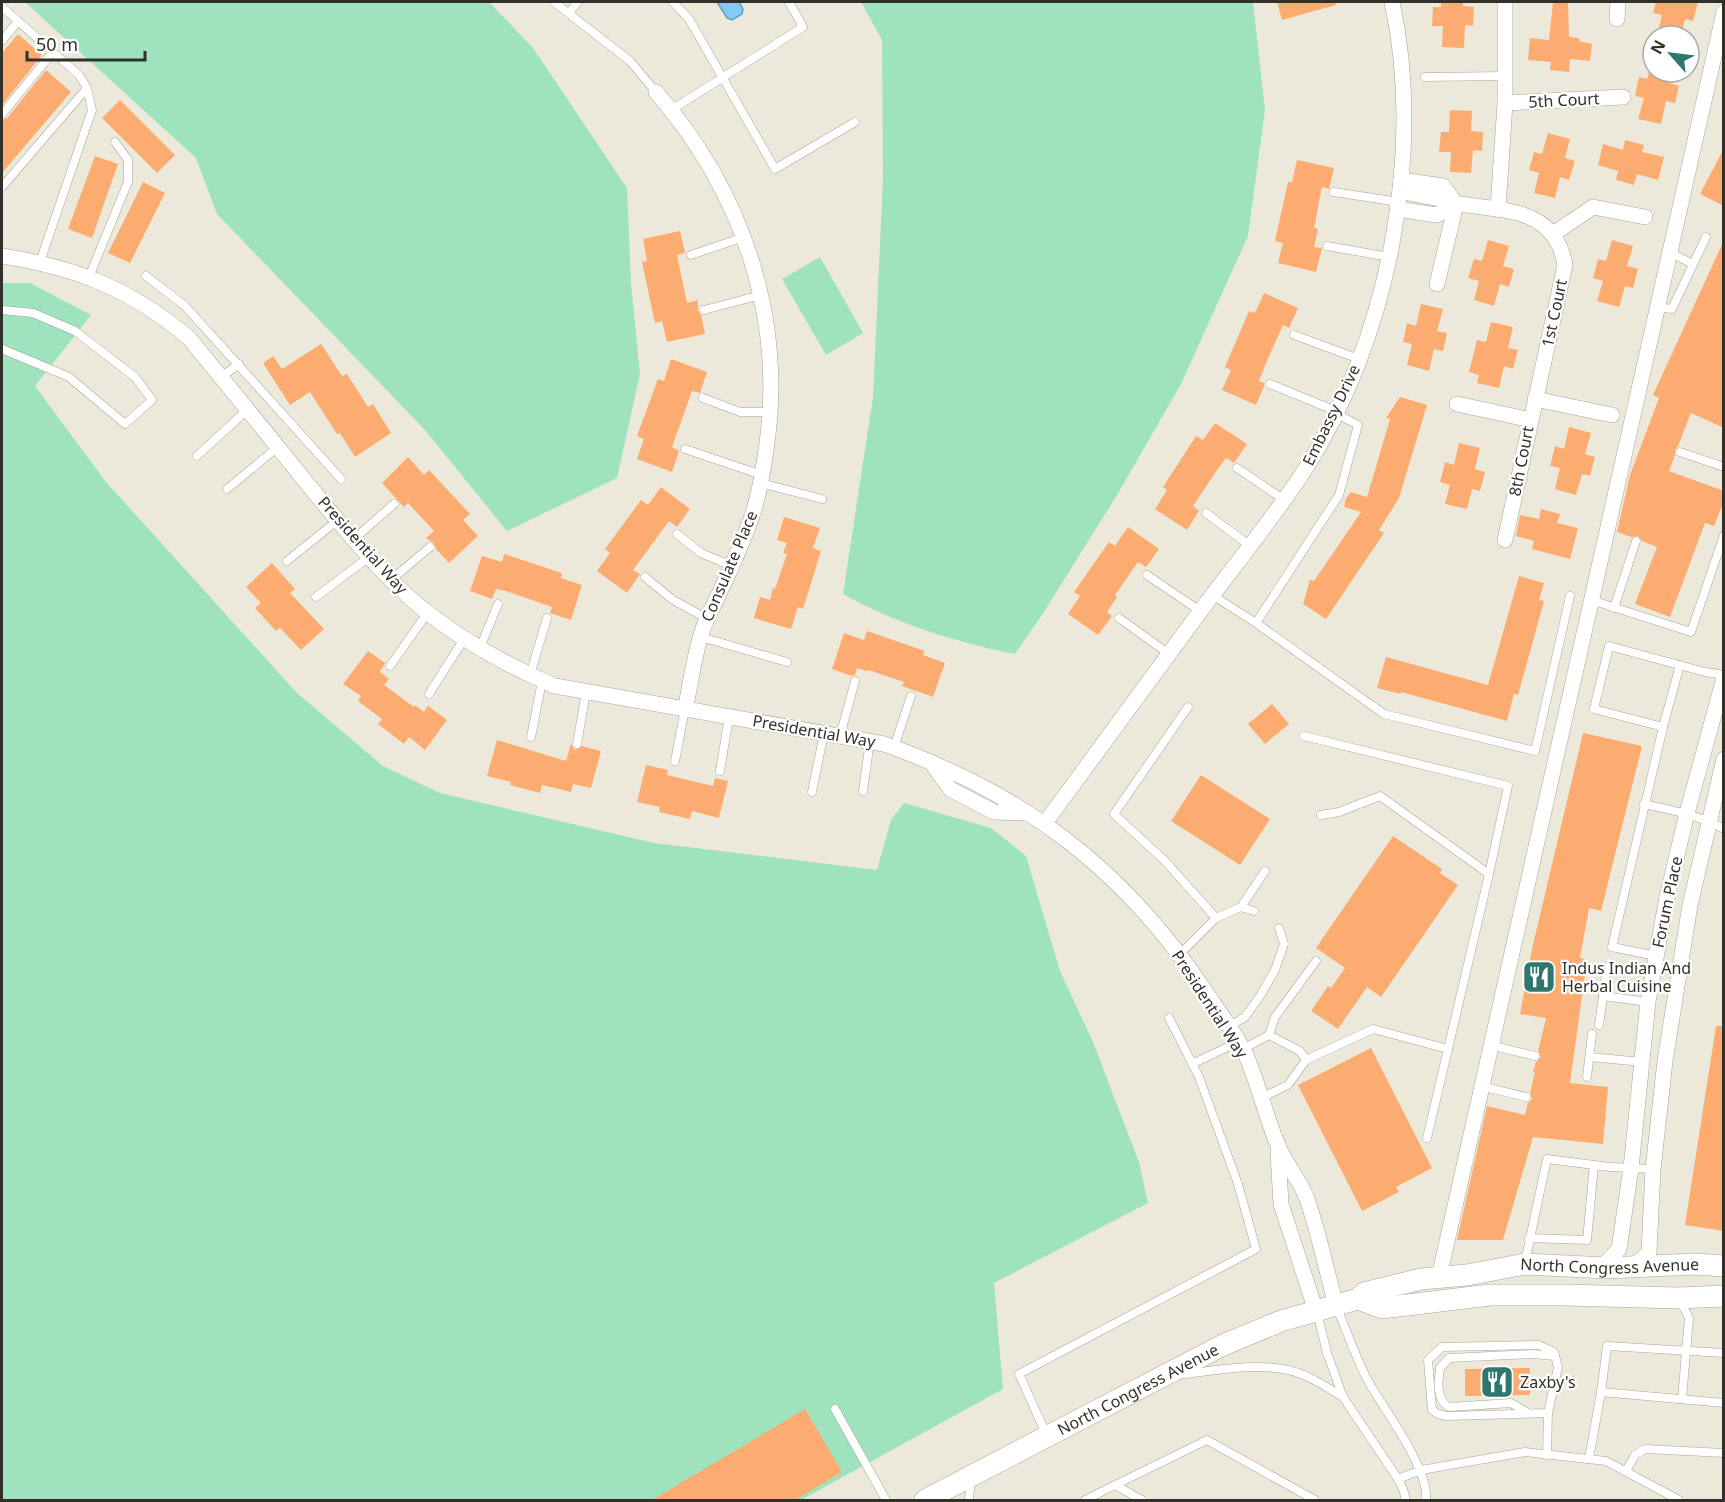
<svg xmlns="http://www.w3.org/2000/svg" width="1725" height="1502" font-family="'Noto Sans',sans-serif">
  <style>
    .green { fill: #9fe3be }
    .water { fill: #81cbf7; stroke: #699cba; stroke-width: 1.5 }
    .building { fill: #fcac71 }
    .lines { fill: none; stroke-linecap: round; stroke-linejoin: round }
    .lane-casing { stroke: #a7a597; stroke-width: 9 }
    .street-casing { stroke: #a7a597; stroke-width: 16 }
    .secondary-casing { stroke: #a7a597; stroke-width: 22 }
    .lane { stroke: #fff; stroke-width: 8 }
    .street { stroke: #fff; stroke-width: 15 }
    .secondary { stroke: #fff; stroke-width: 21 }
    .labels { text-anchor: middle; stroke-width: 4.5; stroke-linejoin: round; paint-order: stroke }
    .street-label { font-size: 16px; fill: #31302b; stroke: #fff }
    .poi-label { font-size: 16px; fill: #31302b; stroke: #fff; text-anchor: start }
  </style>
  <rect width="100%" height="100%" fill="#ece9db"/>
  <g class="green">
    <path d="M25,2h464l44,46 94,140 4,95 9,91 -23,104 -110,53 -82,-101 -208,-216 -21,-56z"/>
    <path d="M861,2h392l12,108 -17,126 -67,148 -64,111 -75,120 -27,39c-57,-11 -121,-31 -172,-60l30,-197 10,-219 -1,-138z"/>
    <path d="M820,257l43,76 -37,22 -44,-76z"/>
    <path d="M2,283h28l61,32 -56,71 71,96 191,211 86,73 57,27 214,50 223,27 14,-50 13,-17 87,25 35,28 34,115 33,71 46,120 9,41 -154,80 9,106 -202,111h-637l-39,-1 -4,1h-119z"/>
  </g>
  <path class="water" d="M717,2h22l4,7 -1,5 -10,6 -5,-2z"/>
  <g class="building">
    <path d="M1277,2h58l1,3 -54,15z"/>
    <path d="M1441,2h22v4l11,1 -1,19 -8,-1 -1,23 -22,-1 1,-21h-11l1,-19h8z"/>
    <path d="M1553,2h15l1,35 10,1v3l13,3 -2,17 -20,-2 -1,13 -19,-2 1,-8 -23,-2 2,-22 19,2z"/>
    <path d="M1656,2h42l-5,19 -8,-2 -4,17h-24l5,-21 -9,-2z"/>
    <path d="M18,34l24,21 -40,50v-52z"/>
    <path d="M46,70l25,22 -69,81v-53l5,-2z"/>
    <path d="M1649,72h23l-2,11 9,3 -4,17 -9,-2 -5,23 -23,-5 6,-21 -9,-2 4,-19 8,2z"/>
    <path d="M120,100l55,55 -18,18 -55,-55z"/>
    <path d="M1450,110l22,1 -1,20 12,1 -1,19 -9,-1 -2,23 -21,-1 1,-20h-12l2,-20h8z"/>
    <path d="M1548,133l22,6 -5,19 10,3 -6,19 -9,-3 -5,21 -21,-5 5,-20 -10,-3 5,-18 8,2z"/>
    <path d="M1625,140l19,5 -2,7 22,5 -6,23 -21,-6 -3,11 -18,-5 2,-9 -20,-6 5,-21 20,6z"/>
    <path d="M1724,148v58l-24,-12z"/>
    <path d="M95,156l23,8 -26,74 -24,-9z"/>
    <path d="M1297,160l37,8 -5,21 -7,-2 -8,41 4,1 -4,18 8,1 -6,24 -38,-9 5,-20 -8,-2 13,-59h4z"/>
    <path d="M143,182l22,11 -35,70 -22,-10z"/>
    <path d="M680,231l5,22 -8,2 10,48 11,-3v11l3,4 4,19 -38,8 -5,-21 -7,2 -13,-61 5,-1 -4,-22z"/>
    <path d="M1488,240l21,6 -6,20 11,3 -5,18 -9,-3 -6,22 -20,-6 5,-19 -11,-3 6,-19 8,2z"/>
    <path d="M1612,240l21,6 -6,20 11,3 -5,19 -8,-2 -6,21 -22,-6 6,-20 -10,-3 5,-19 8,2z"/>
    <path d="M1724,240v188l-33,-15 -13,33 -3,4v5l-6,16 55,20v10l-10,25 -9,-3 -35,94 -35,-13 22,-57 -15,-6 -4,-5 -7,1 -14,-5 13,-57 29,-77 -6,-3z"/>
    <path d="M1264,293l34,15 -9,20 -6,-3 -17,38 -7,18 5,2v3l-8,19 -34,-15 9,-20 -6,-3 24,-56 6,2z"/>
    <path d="M1421,304l22,5 -6,22 10,2 -4,18 -9,-2 -5,22 -22,-6 5,-21 -9,-2 4,-19 9,3z"/>
    <path d="M1491,322l22,5 -5,21 10,2 -5,19 -9,-3 -5,22 -22,-5 2,-8 -10,-3 8,-32 9,2z"/>
    <path d="M321,344l21,32 5,-2 21,33 5,-3 18,29 -36,24 -15,-24 -3,1 -27,-42 -20,13 -27,-42 10,-7 9,13z"/>
    <path d="M671,359l36,13 -7,21 -8,-2 -20,56 7,4 -7,21 -35,-13 7,-20 -7,-3 21,-57 6,2z"/>
    <path d="M1400,397l27,8 -28,93 -20,32 5,3 -58,86 -23,-15 7,-24 4,1 47,-69 -17,-5 2,-9 5,-6 16,5 23,-78 -4,-1z"/>
    <path d="M1215,423l32,21 -13,19 -8,-5 -11,15 -22,33 6,5 -12,19 -32,-21 12,-19 -4,-3 33,-51 7,4z"/>
    <path d="M1569,427l22,6 -6,21 10,3 -5,19 -8,-2 -6,21 -21,-6 5,-21 -10,-2 5,-20 9,3z"/>
    <path d="M1459,443l21,5 -5,21 10,3 -5,19 -8,-2 -5,20 -22,-5 5,-19 -10,-3 5,-20 9,3z"/>
    <path d="M408,457l16,18 5,-5 41,44 -7,6 15,16 -29,27 -13,-14 -2,-6 -8,-5 8,-7 -26,-28 -4,4 -22,-24z"/>
    <path d="M661,487l29,22 -13,18 -8,-6 -36,49 7,4 -13,19 -30,-22 13,-18 -5,-4 36,-49 7,5z"/>
    <path d="M1541,509l19,5 -3,9 21,5 -8,31 -38,-10 2,-8 -18,-5 4,-21 19,4z"/>
    <path d="M784,517l36,11 -7,20 8,3 -18,58 -5,-2 -7,22 -37,-11 6,-21 10,3 3,-12 2,1 12,-35 -4,-1 4,-10 -10,-3z"/>
    <path d="M1128,527l31,22 -13,18 -8,-5 -23,33 2,2 -10,15 5,4 -14,19 -30,-21 12,-18 -6,-4 35,-50 6,4z"/>
    <path d="M504,554l58,19 -1,5 21,7 -11,35 -21,-7 2,-6 -46,-16 -10,-2 -4,10 -22,-8 12,-35 20,6z"/>
    <path d="M272,563l23,26 -5,4 34,36 -23,21 -21,-22 -4,3 -21,-23 6,-5 -15,-16z"/>
    <path d="M1519,576l25,7 -5,17 5,1 -26,94 -4,-1 -7,27 -106,-29v2l-24,-6 9,-31 102,28z"/>
    <path d="M867,631l58,20 -2,4 22,8 -12,34 -31,-11 2,-4 -36,-12 -1,1 -10,-3 -2,7 -3,1 -20,-7 12,-36 20,7z"/>
    <path d="M368,651l17,12 -5,9 9,7 -5,6 30,22 1,-2 9,7 4,-6 19,14 -22,30 -16,-13 -5,7 -26,-20 4,-5 -24,-18 3,-5 -18,-12z"/>
    <path d="M1272,704l17,20 -24,20 -17,-20z"/>
    <path d="M1583,733l59,13 -41,165 -12,-3 -9,50 7,2 -17,123 38,4 -5,57 -70,-7 -30,103h-46l30,-134 38,9 3,-12 4,-4 -2,-6 5,-21h-2l3,-10 5,-5 -3,-6 8,-33 -26,-4 12,-65z"/>
    <path d="M497,740l69,21 5,-17 4,6 7,-4 19,5 -10,37 -18,-4 -2,8 -29,-7 -2,8 -30,-8 1,-3 -24,-6z"/>
    <path d="M646,765l22,5 -1,5 46,11 2,-8 13,3 -9,37 -27,-7 -2,8 -31,-7 1,-5 -23,-5z"/>
    <path d="M1201,775l69,44 -30,46 -69,-44z"/>
    <path d="M1393,836l49,33 -2,4 18,12 -77,112 -14,-10 -29,42 -27,-18 17,-25 3,2 14,-20 -29,-20z"/>
    <path d="M1716,1026h8v205l-39,-6z"/>
    <path d="M1371,1048l61,120 -36,19 3,5 -37,19 -64,-126z"/>
    <path d="M1530,1368v27l-65,1v-27z"/>
    <path d="M805,1409l37,63 -47,28h-143z"/>
  </g>
  <g class="lines">
    <g class="lane-casing">
      <g id="lane">
        <path d="M554,2l76,59 26,31"/>
        <path d="M673,2l16,17 86,150 80,-47"/>
        <path d="M2,7l77,68 8,13 5,22 -52,152"/>
        <path d="M569,13l9,-11"/>
        <path d="M2,41l16,-20"/>
        <path d="M1425,77l80,-1"/>
        <path d="M671,110l132,-83 -14,-25"/>
        <path d="M2,114l51,-62"/>
        <path d="M2,187l85,-99"/>
        <path d="M1334,192l65,10"/>
        <path d="M1327,246l62,11"/>
        <path d="M1669,252l24,12"/>
        <path d="M691,255l53,-18"/>
        <path d="M146,276l39,30 156,173"/>
        <path d="M89,277l39,-95v-22l-13,-18"/>
        <path d="M1657,307l15,2 34,-72"/>
        <path d="M2,310l31,3 42,18 60,46 17,23 -27,24 -56,-47 -67,-28"/>
        <path d="M704,310l57,-15"/>
        <path d="M1294,335l65,24"/>
        <path d="M221,377l18,-13"/>
        <path d="M1270,384l66,27"/>
        <path d="M703,398l37,14h30"/>
        <path d="M685,449l77,26"/>
        <path d="M1680,452l44,15"/>
        <path d="M197,456l50,-46"/>
        <path d="M1237,468l46,31"/>
        <path d="M761,483l61,16"/>
        <path d="M227,489l51,-42"/>
        <path d="M1206,513l43,32"/>
        <path d="M677,534l24,19 31,13"/>
        <path d="M354,539l40,-35"/>
        <path d="M287,561l51,-41"/>
        <path d="M1147,575l53,36"/>
        <path d="M645,577l28,23 35,19"/>
        <path d="M391,580l39,-33"/>
        <path d="M1212,595l44,28 83,-128 19,-70 -23,-12"/>
        <path d="M316,597l53,-40"/>
        <path d="M1591,600l100,32 33,-97"/>
        <path d="M1614,608l22,-67"/>
        <path d="M1119,618l50,36"/>
        <path d="M1256,623l128,91 151,37 35,-155"/>
        <path d="M701,637l86,25"/>
        <path d="M480,648l18,-44"/>
        <path d="M1680,665l-17,62 -69,-18 15,-63 96,26 19,3"/>
        <path d="M390,666l38,-54"/>
        <path d="M530,675l17,-57"/>
        <path d="M429,694l35,-55"/>
        <path d="M840,736l15,-55"/>
        <path d="M1304,736l204,50 -19,88"/>
        <path d="M531,737l11,-56"/>
        <path d="M577,744l9,-52"/>
        <path d="M894,747l17,-51"/>
        <path d="M675,761l10,-52"/>
        <path d="M720,771l9,-54"/>
        <path d="M863,791l7,-50"/>
        <path d="M812,792l12,-59"/>
        <path d="M1644,804c28,6 54,11 80,25"/>
        <path d="M1321,815l18,-3 41,-16 109,78 -41,175"/>
        <path d="M1241,907l24,-36"/>
        <path d="M1216,918l25,-11 13,4"/>
        <path d="M1180,954l36,-36 -52,-58 -50,-46 74,-107"/>
        <path d="M1656,956l-44,-9 51,-220"/>
        <path d="M1603,996l45,6"/>
        <path d="M1599,1025l8,-58"/>
        <path d="M1228,1027l17,-10 15,-21 15,-26 9,-26 -5,-16"/>
        <path d="M1269,1035l6,-18 41,-56"/>
        <path d="M1490,1045l45,11"/>
        <path d="M1243,1049l26,-14 31,16 6,9 -18,25 -27,13"/>
        <path d="M1590,1057l52,5"/>
        <path d="M1306,1060l67,-31 75,20 -21,89"/>
        <path d="M1192,1064l46,-22"/>
        <path d="M1587,1077l5,-43"/>
        <path d="M1481,1086l45,11"/>
        <path d="M1529,1238l58,2 7,-75"/>
        <path d="M1525,1262l22,-103 63,8 43,2"/>
        <path d="M1680,1301l9,17 -7,81"/>
        <path d="M1337,1308c10,24 19,50 31,73 17,30 61,87 58,119"/>
        <path d="M1317,1312l10,41 16,44 55,82 5,10 3,11"/>
        <path d="M1184,1374c35,-4 70,-11 104,-4 20,4 38,17 55,27"/>
        <path d="M1601,1392l6,-46 117,7"/>
        <path d="M835,1409l51,91"/>
        <path d="M1528,1413l-17,-10 -62,4c-13,-7 -11,-26 -9,-39l9,-10 84,-4 22,2"/>
        <path d="M1047,1436l-28,-62 237,-125 -18,-65 -39,-107 -30,-59"/>
        <path d="M1547,1455l1,-42 10,-46 -4,-15 -15,-7 -97,2 -14,13 4,50 6,4 9,2 101,-3"/>
        <path d="M1589,1459l12,-67 123,11"/>
        <path d="M1626,1471l9,-16 10,-6 79,4"/>
        <path d="M1398,1479l23,-9 104,-18 81,9 73,39"/>
        <path d="M969,1500l2,-22"/>
        <path d="M1085,1500l30,-15"/>
        <path d="M1142,1500l-27,-15 92,-45 108,60"/>
      </g>
    </g>
    <g class="street-casing">
      <g id="street">
        <path d="M1617,19l1,-17"/>
        <path d="M656,92c86,99 130,226 110,358 -3,22 -7,45 -14,66 -10,29 -23,57 -36,84 -4,9 -10,19 -13,29 -9,25 -12,54 -18,80"/>
        <path d="M1505,103l118,-6"/>
        <path d="M1401,180l42,6 13,18"/>
        <path d="M1400,191c12,3 24,5 36,7 8,2 15,5 23,6 47,7 96,4 106,61l-60,275"/>
        <path d="M1397,209l40,6 19,-11"/>
        <path d="M1498,209l7,-106v-101"/>
        <path d="M1553,234l40,-27 52,10"/>
        <path d="M2,256c73,11 129,33 187,82 40,49 81,99 121,149 34,41 67,83 108,118 41,34 88,60 137,81l329,58c138,49 237,122 319,244 14,21 31,43 42,65 13,29 20,61 32,90 7,20 23,36 30,56 12,34 19,71 29,106"/>
        <path d="M1437,284l19,-80"/>
        <path d="M1535,399l77,16"/>
        <path d="M1457,404l74,16"/>
        <path d="M931,762l19,27 44,23 34,1"/>
        <path d="M1045,823c51,-70 103,-140 154,-210 35,-47 73,-93 105,-142 84,-130 121,-318 88,-469"/>
        <path d="M1278,1152l3,52 35,107"/>
        <path d="M1602,1267l17,-18 12,-81 17,-166 19,-105 20,-84 37,-135"/>
        <path d="M1633,1267l16,-15 4,-83 12,-108 25,-156 34,-146"/>
        <path d="M1439,1277l285,-1265"/>
      </g>
    </g>
    <g class="secondary-casing">
      <g id="secondary">
        <path d="M1358,1299l24,9 108,-13h75l114,3 45,-2"/>
        <path id="s1" d="M925,1500l298,-155 58,-24 77,-22 6,-6 57,-14 46,-4 58,-11 82,4 88,-4 29,2"/>
      </g>
    </g>
    <use href="#lane" class="lane"/>
    <use href="#street" class="street"/>
    <use href="#secondary" class="secondary"/>
  </g>
  <defs>
    <g id="restaurant-square" transform="scale(1.725)"><rect x="-9" y="-9" width="18" height="18" rx="4" fill="#2f766f" stroke="#fff"/><path d="M-5-6h1v4h1v-4h1v4h1v-4h1v5L-1.5 .5V6h-2V.5L-5-1ZM5-6V6H3V1.5H1.5Q1.5-4 5-6Z" fill="#fff"/></g>
  </defs>
  <g fill-rule="evenodd">
    <use href="#restaurant-square" x="1539" y="977"/>
    <use href="#restaurant-square" x="1497" y="1382"/>
  </g>
  <g class="labels">
    <g class="street-label">
      <text transform="translate(1564 100) rotate(-3)" y="6">5th Court</text>
      <text transform="translate(1554 313) rotate(-78)" y="6">1st Court</text>
      <text transform="translate(1331 415) rotate(-64)" y="6">Embassy Drive</text>
      <text transform="translate(1521 461) rotate(-79)" y="6">8th Court</text>
      <text transform="translate(363 545) rotate(48)" y="6">Presidential Way</text>
      <text transform="translate(729 566) rotate(-67)" y="6">Consulate Place</text>
      <text transform="translate(814 731) rotate(10)" y="6">Presidential Way</text>
      <text transform="translate(1667 902) rotate(-78)" y="6">Forum Place</text>
      <text transform="translate(1210 1004) rotate(57)" y="6">Presidential Way</text>
      <text dy="6" stroke="none"><textPath href="#s1" startOffset="736">North Congress Avenue</textPath></text>
      <text dy="6" stroke="none"><textPath href="#s1" startOffset="240">North Congress Avenue</textPath></text>
    </g>
    <g class="poi-label">
      <text x="1562" y="974">Indus Indian And<tspan x="1562" dy="18">Herbal Cuisine</tspan></text>
      <text x="1520" y="1388">Zaxby's</text>
    </g>
  </g>
  <rect width="1725" height="1502" fill="none" stroke="#31302b" stroke-width="6"/>
  <g transform="translate(1671 54) rotate(298)"><circle r="28" fill="#ffffff" stroke="#adacaa" stroke-width="1.5"/>
  <path d="M0-4.5L10 22L0 15L-10 22Z" fill="#2f766f"/>
  <text y="-9" font-size="16" font-weight="bold" text-anchor="middle" fill="#31302b">N</text>
  </g>
  <path d="M27 51v9h118v-9" fill="none" stroke="#31302b" stroke-width="3"/>
  <text x="36" y="51" font-size="18" fill="#31302b" stroke="#ffffff" stroke-width="4.5" paint-order="stroke">50 m</text>
</svg>
